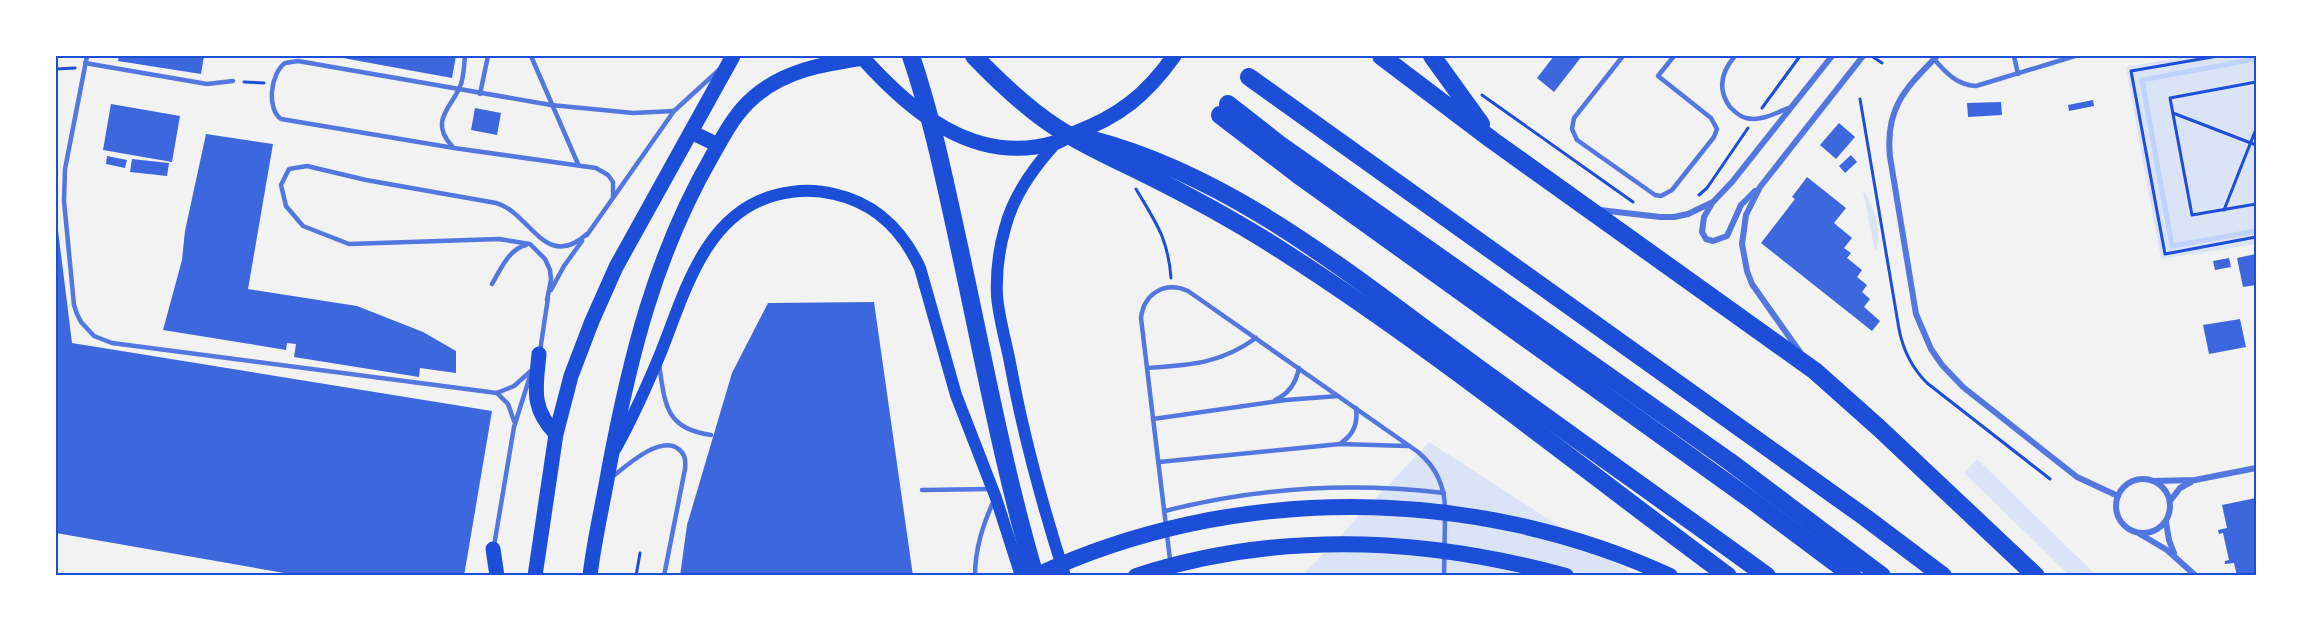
<svg xmlns="http://www.w3.org/2000/svg" width="2312" height="631" font-family="Lato,sans-serif">
  <style>
    .green { fill: #dbe4f7 }
    .lines { fill: none; stroke-linecap: round; stroke-linejoin: round }
    .stream { stroke: #bfd3fe; stroke-width: 5 }
    .building { fill: #3d67dc }
    .path { stroke: #1d4ed8; stroke-width: 3 }
    .service { stroke: #5277de; stroke-width: 4.5 }
    .minor { stroke: #5277de; stroke-width: 6 }
    .secondary { stroke: #1d4ed8; stroke-width: 12 }
    .primary { stroke: #1d4ed8; stroke-width: 15 }
    .trunk { stroke: #1d4ed8; stroke-width: 16 }
    .motorway { stroke: #1d4ed8; stroke-width: 18 }
    .neatline { fill: none; stroke: #1d4ed8; stroke-width: 2 }
  </style>
  <rect width="100%" height="100%" fill="#f2f2f2"/>
  <g class="green">
    <path d="M2188,56h68v188l-95,15 -35,-192z"/>
    <path d="M1863,191c10,11 21,48 12,60z"/>
    <path d="M1429,442l206,133 -333,1z"/>
    <path d="M1977,459l119,116h-27l-105,-102z"/>
  </g>
  <g class="lines">
    <path class="stream" d="M2256,59l-114,21 30,166 84,-15"/>
  </g>
  <g class="building">
    <path d="M119,56h85l-3,18 -83,-13z"/>
    <path d="M332,56h124l-4,22z"/>
    <path d="M1554,56h28l-28,36 -17,-14z"/>
    <path d="M2093,100l1,6 -25,5 -1,-6z"/>
    <path d="M2001,102l1,13 -34,2 -1,-14z"/>
    <path d="M111,104l69,12 -8,46 -69,-12z"/>
    <path d="M475,108l26,5 -4,22 -26,-5z"/>
    <path d="M1839,123l16,14 -19,22 -16,-14z"/>
    <path d="M206,134l67,10 -25,145 109,17 66,26 33,19v22l-36,-5 -1,9 -125,-20 2,-13 -9,-1 -1,7 -123,-20 19,-70 3,-29z"/>
    <path d="M1851,155l6,7 -12,11 -6,-7z"/>
    <path d="M107,156l20,4 -2,8 -19,-4z"/>
    <path d="M132,159l37,4 -2,13 -37,-4z"/>
    <path d="M1807,177l39,31 -12,15 18,15 -8,10 7,5 -4,5 15,12 -5,7 10,8 -5,7 8,7 -6,8 16,14 -8,10 -111,-88 34,-44 -3,-2z"/>
    <path d="M56,214l16,129 420,68 -28,165h-163l-245,-43z"/>
    <path d="M2256,254v31l-13,2 -6,-29z"/>
    <path d="M2229,258l2,9 -16,3 -2,-9z"/>
    <path d="M874,302l39,274h-233l7,-51 45,-152 36,-70z"/>
    <path d="M2240,319l6,28 -37,7 -6,-29z"/>
    <path d="M2256,498v78h-19l-3,-13 -9,1v-3l4,-1 -6,-27 -4,1 -1,-4 9,-2 -5,-23z"/>
  </g>
  <g class="lines">
    <g class="path">
      <path d="M2218,56l-87,15 34,183 91,-17"/>
      <path d="M1873,57l9,6"/>
      <path d="M56,69l19,-1"/>
      <path d="M244,82l20,1"/>
      <path d="M2256,82l-86,16 22,117 64,-11"/>
      <path d="M1482,95l151,107"/>
      <path d="M1860,99l39,230c4,21 12,38 28,54l123,96"/>
      <path d="M1762,108l38,-52"/>
      <path d="M2173,113l83,32"/>
      <path d="M1136,189c20,34 32,49 35,89"/>
      <path d="M1699,195l8,-7 41,-60"/>
      <path d="M2224,210l32,-81"/>
      <path d="M636,576l4,-23"/>
    </g>
    <g class="service">
      <path d="M87,56l-22,113 -1,32 10,104 3,9 4,8 13,14 18,7 385,50 17,-7 18,-16"/>
      <path d="M531,56l47,108"/>
      <path d="M1623,56l-49,62 -2,11 5,11 78,55 6,1 11,-6 42,-53 3,-8 -6,-11 -53,-42 16,-20"/>
      <path d="M1735,56c-14,16 -18,33 -5,51 4,4 10,10 16,11 15,4 32,-6 45,-11"/>
      <path d="M2014,56l4,18"/>
      <path d="M1934,59c12,14 23,26 42,27l99,-30"/>
      <path d="M85,63l122,21 26,-3"/>
      <path d="M480,94l8,-38"/>
      <path d="M452,146c-24,-26 1,-39 9,-62 3,-9 3,-19 4,-28"/>
      <path d="M613,197v-15l-5,-7 -12,-7 -142,-20 -173,-29c-15,-11 -10,-46 4,-56l13,-2 253,44 82,8 41,-2"/>
      <path d="M587,235l87,-124 46,-42"/>
      <path d="M492,284c9,-15 16,-34 34,-39"/>
      <path d="M551,290l13,-24 18,-25"/>
      <path d="M547,300l4,-20 -1,-10 -5,-11 -15,-15 -31,-5 -150,5 -46,-18 -17,-20 -5,-21 8,-16 18,-3 59,14 130,23c34,9 49,69 91,31"/>
      <path d="M540,351l8,-53"/>
      <path d="M659,364c6,40 6,65 52,71"/>
      <path d="M1147,368c43,-3 73,-4 109,-30"/>
      <path d="M497,393l11,11 6,17"/>
      <path d="M1275,400c14,-6 21,-17 24,-32"/>
      <path d="M1153,419l133,-19 52,-4"/>
      <path d="M1342,442c12,-8 16,-20 14,-34"/>
      <path d="M1159,462l181,-18 67,2"/>
      <path d="M612,477c14,-11 47,-41 65,-29 8,5 9,12 8,21l-21,107"/>
      <path d="M922,490l69,-1"/>
      <path d="M1165,511c93,-24 184,-29 279,-18"/>
      <path d="M494,546l20,-119 17,-54"/>
      <path d="M975,576c0,-28 8,-51 19,-76"/>
      <path d="M1172,576l-31,-258c3,-25 24,-37 47,-27l230,161c18,15 27,34 27,58"/>
      <path d="M1444,576l1,-58"/>
    </g>
    <g class="minor">
      <path d="M1937,56c-32,33 -52,52 -47,101l26,157 15,35 11,16 21,22 114,90 41,19"/>
      <path d="M1711,205l-7,12 -2,15 4,7 7,2 14,-5 14,-31 14,-14"/>
      <path d="M1600,210l60,7h14l14,-3 25,-12 19,-20 100,-126"/>
      <path d="M1800,352l-34,-48 -14,-20 -5,-13 -5,-27 4,-29 14,-28 103,-131"/>
      <circle cx="2143" cy="506" r="27"/>
      <path d="M2154,481l41,-1 61,-12"/>
      <path d="M2170,501l10,-13 11,-6"/>
      <path d="M2166,522l3,18 5,13"/>
      <path d="M2140,534l27,16 29,26"/>
    </g>
    <g class="secondary">
      <path d="M1056,143c-22,24 -43,53 -51,85 -6,21 -9,46 -8,68 2,24 10,49 14,72 13,71 32,139 54,208"/>
      <path d="M616,448c16,-29 30,-60 43,-91 25,-61 44,-143 117,-162 19,-5 39,-6 58,-1 41,9 69,37 86,74l36,127 40,103 25,78"/>
    </g>
    <g class="primary">
      <path d="M861,56c49,55 113,110 193,87 7,-2 14,-8 21,-10 45,-17 71,-38 99,-77"/>
      <path d="M691,132l27,13"/>
      <path d="M539,354c-3,33 -9,54 17,80"/>
      <path d="M493,549l4,27"/>
      <path d="M535,576l21,-142 15,-58 21,-55 24,-54 117,-211"/>
      <path d="M590,576c4,-36 13,-72 19,-108 21,-111 46,-213 103,-312 12,-21 23,-43 42,-59 31,-27 70,-33 109,-39"/>
    </g>
    <g class="trunk">
      <path d="M1035,576c197,-93 438,-91 635,0"/>
      <path d="M1136,576c143,-46 288,-39 430,0"/>
    </g>
    <g class="motorway">
      <path d="M911,56c21,62 34,126 48,190 24,110 44,221 76,330"/>
      <path d="M974,56c25,26 52,52 83,72 25,16 51,28 78,41 51,25 101,52 149,83 154,99 296,215 444,324"/>
      <path d="M1381,56l111,84 323,231 64,57 157,148"/>
      <path d="M1432,56l49,68"/>
      <path d="M1249,77l617,441 77,58"/>
      <path d="M1228,104l51,40 450,317 153,115"/>
      <path d="M1220,115l81,62 453,325 99,74"/>
      <path d="M1093,140c133,35 245,125 354,205 106,78 214,154 320,231"/>
    </g>
  </g>
  <rect width="2312" height="631" fill="none" stroke="#ffffff" stroke-width="114"/>
  <rect x="57" y="57" width="2198" height="517" class="neatline"/>
</svg>
